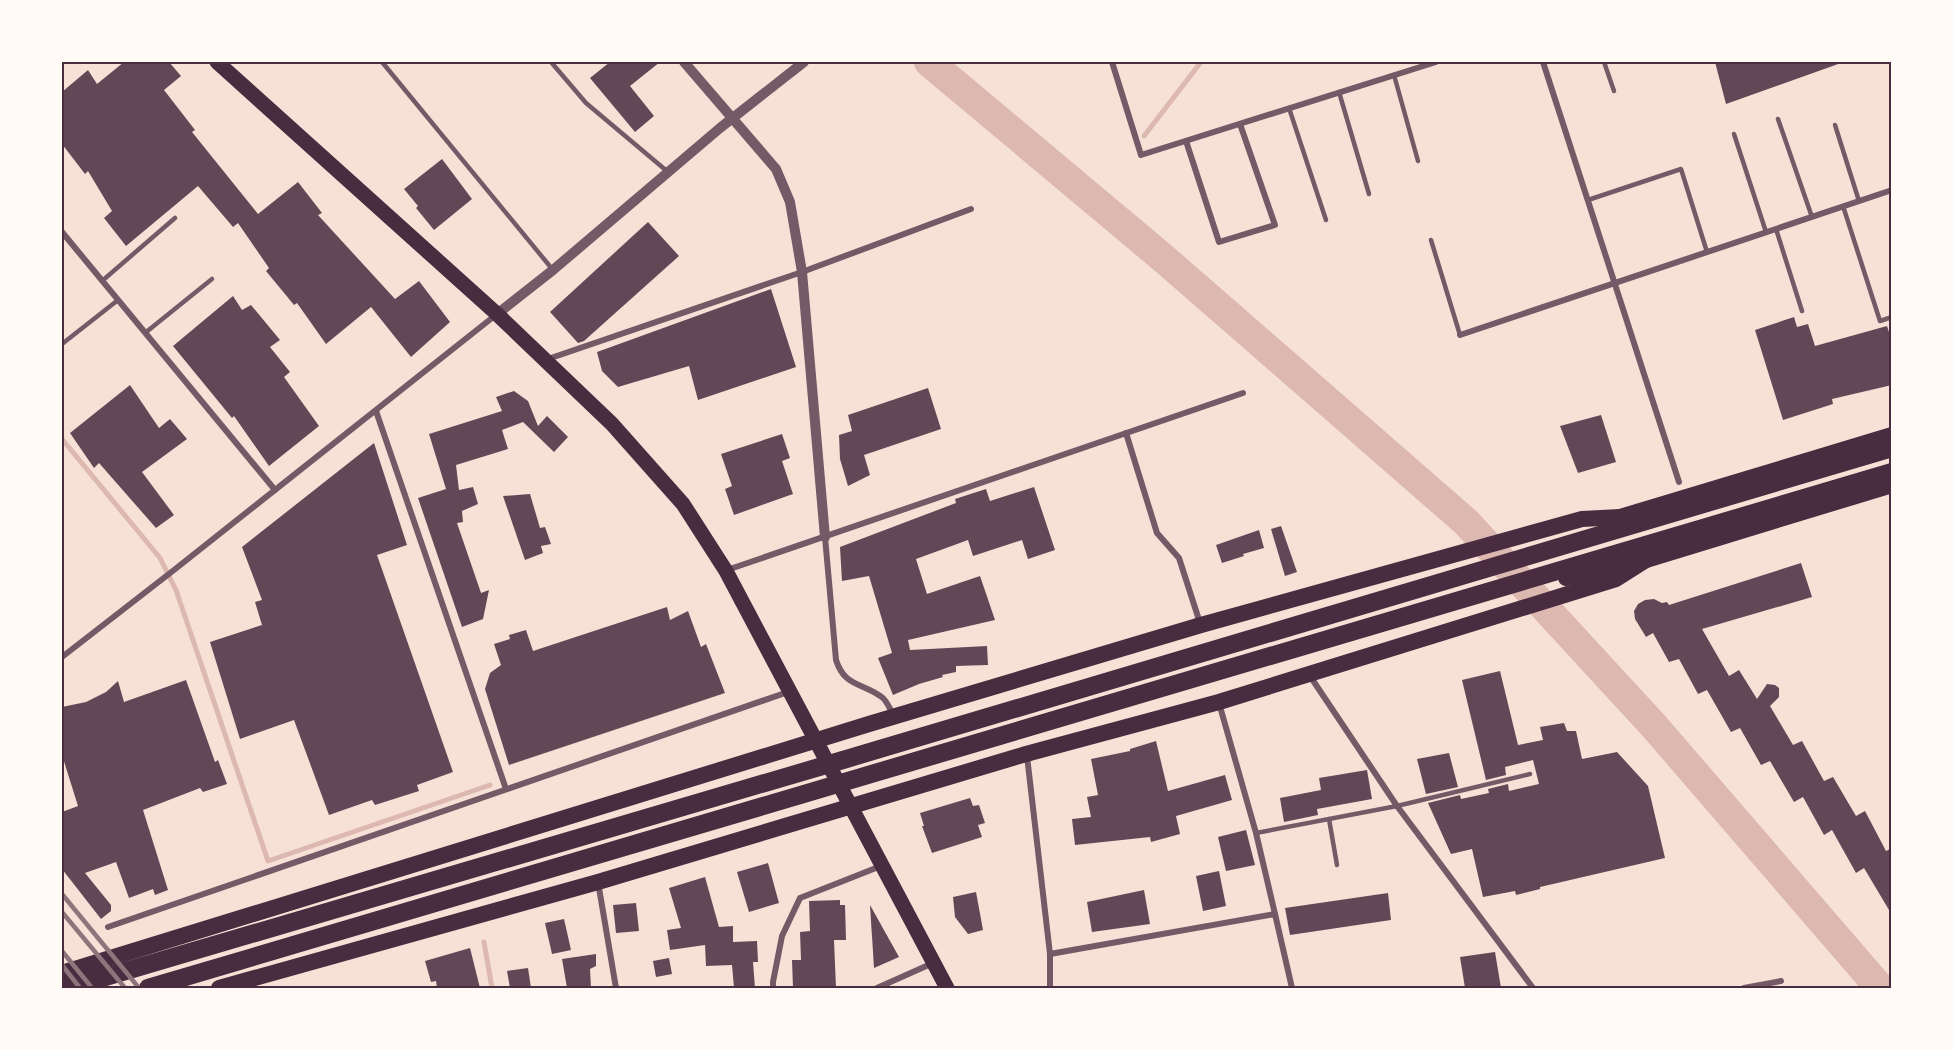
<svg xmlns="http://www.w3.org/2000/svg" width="1953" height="1050" font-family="'Open Sans',sans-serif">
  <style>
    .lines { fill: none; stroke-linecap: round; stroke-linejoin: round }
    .stream { stroke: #dcb8b0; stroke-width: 5 }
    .river { stroke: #dcb8b0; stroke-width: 30 }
    .building { fill: #644757 }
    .service { stroke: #755966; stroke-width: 4.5 }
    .minor { stroke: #755966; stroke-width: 6 }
    .tertiary { stroke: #755966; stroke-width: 10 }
    .primary { stroke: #4a2c40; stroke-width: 15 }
    .trunk { stroke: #4a2c40; stroke-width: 16 }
    .motorway { stroke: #4a2c40; stroke-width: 18 }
    .rail { stroke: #8f747c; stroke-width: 4.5 }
    .neatline { fill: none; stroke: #4a2c40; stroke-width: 2 }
  </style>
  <rect width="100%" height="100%" fill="#f7e1d7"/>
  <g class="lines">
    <g class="stream">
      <path d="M1144,136l57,-74"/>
      <path d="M1087,195l8,-8"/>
      <path d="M62,439l98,119 16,32 92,271 222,-76"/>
      <path d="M484,942l8,46"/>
    </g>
    <path class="river" d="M929,62l234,196 303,264 188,204 226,262"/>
  </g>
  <g class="building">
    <path d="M124,62h45l12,14 -17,14 31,40 -3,2 66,82 40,-32 24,31 -4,2 77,84 24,-18 31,41 -39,35 -40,-50 -45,37 -29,-41 -3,2 -28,-34 3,-3 -31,-45 -5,4 -35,-41 -72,60 -22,-28 8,-7 -24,-40 -3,3 -23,-30v-52l26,-22 9,14z"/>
    <path d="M610,62h50l-30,24 24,30 -19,16 -45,-54z"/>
    <path d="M1715,62h125l1,1 -115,41z"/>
    <path d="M442,159l30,40 -38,31 -18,-22 2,-2 -14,-17z"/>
    <path d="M648,222l31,34 -95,85 -6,2 -28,-31z"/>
    <path d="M771,289l25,78 -98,33 -9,-34 -71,21 -16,-16 -5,-19z"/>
    <path d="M233,296l9,14 9,-5 29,35 -10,7 20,25 -6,5 35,49 -50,40 -35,-50 -2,2 -59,-72z"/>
    <path d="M1794,317l3,10 11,-3 7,22 72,-20 5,15v44l-60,14 1,5 -50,16 -28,-90z"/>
    <path d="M130,385l29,43 11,-9 17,20 -45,33 32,43 -18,13 -57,-65 -5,5 -24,-35z"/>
    <path d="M928,388l13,41 -77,26 6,20 -22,11 -8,-27 -1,-24 13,-4 -4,-16z"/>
    <path d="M514,391l14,10 10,25 9,-10 21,21 -14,15 -31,-30 -21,8 6,19 -52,16 3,25 14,-3 5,17 -16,7 1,11 -6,1 24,70 8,-3 -6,29 -21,8 -44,-129 28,-9 -17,-55 73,-23 -6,-14z"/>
    <path d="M1601,415l15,47 -38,11 -18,-47z"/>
    <path d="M782,434l8,24 -8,3 11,33 -59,21 -9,-26 7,-3 -11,-32z"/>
    <path d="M374,443l33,102 -30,10 76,217 -36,13 2,6 -44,14 -3,-5 -43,15 -35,-95 -54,19 -30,-97 52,-17 -7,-23 7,-2 -20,-53z"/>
    <path d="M1034,487l21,63 -27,9 -6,-19 -49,16 -5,-16 -52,19 11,35 53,-18 15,44 -87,20 2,10 77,-4 1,19 -32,1v6l-14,3 1,2 -24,7 -26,11 -15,-37 14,-5 -23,-77 -27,5 -2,-34 116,-44 -1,-4 31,-10 4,12z"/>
    <path d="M530,494l10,34 5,-1 6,17 -10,2 2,7 -18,7 -22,-64z"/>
    <path d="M1281,526l16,46 -12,4 -14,-47z"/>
    <path d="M1259,530l5,18 -21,6 1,2 -22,7 -6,-18z"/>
    <path d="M1801,563l11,34 -110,32 27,47 10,-6 18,29 10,-15 8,1 4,3v9l-9,9 23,39 9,-4 22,40 9,-4 23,39 9,-5 21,40 6,-3v67l-28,-47 -8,5 -24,-43 -8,5 -21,-38 -9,5 -24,-41 -9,4 -21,-37 -9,4 -24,-42 -9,4 -19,-35 -10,3 -16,-29 -7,4 -11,-18 -1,-8 4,-7 7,-4 9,-1 8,4 5,-1 2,3z"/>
    <path d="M667,607l3,13 18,-9 13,36 5,-3 19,49 -216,72 -24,-76 5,-16 11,-8 -7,-21 16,-5 -1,-4 17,-5 7,21z"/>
    <path d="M1500,671l18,74 25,-5 -3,-13 24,-4 3,8h9l6,28 35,-7 31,34 17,72 -125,29v2l-24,6 -1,-4 -32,6 -11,-48 -21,5 -23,-51 32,-8 1,4 28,-6 -1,-4 20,-5 1,7 30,-7 -6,-24 -28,7 1,8 -20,5 -24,-100z"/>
    <path d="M186,680l29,82 3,-2 9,24 -24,8 -3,-4 -57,22 25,80 -13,5 -2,-6 -24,9 -13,-36 -31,11 26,32v6l-10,8 -39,-50v-57l16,-6 -16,-51v-48l24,-5 20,-10 12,-11 6,21z"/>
    <path d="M1156,741l12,50 57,-16 7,25 -56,16 4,18 -29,8 -1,-5 -75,8 -3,-26 19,-2 -4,-20 11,-2 -7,-36 39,-8v-2z"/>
    <path d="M1449,753l9,34 -32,7 -9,-35z"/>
    <path d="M1367,770l5,29 -55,10 1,6 -34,7 -4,-24 41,-8 -2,-12z"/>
    <path d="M970,798l3,8 6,-1 6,18 -7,2 4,12 -50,16 -10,-27h2l-4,-13z"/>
    <path d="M1246,830l9,35 -29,6 -8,-34z"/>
    <path d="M768,863l11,40 -30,9 -12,-40z"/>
    <path d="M1219,871l7,35 -23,5 -7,-35z"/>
    <path d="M705,877l14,50 14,-1v16l24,-1 1,21h-5l2,26h-21l-2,-23 -26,1 -1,-21 -35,5 -3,-20 14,-2 -12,-40z"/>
    <path d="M1144,890l6,34 -58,8 -5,-30z"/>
    <path d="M976,892l7,38 -15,4 -13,-17 -2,-20z"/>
    <path d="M1388,893l3,27 -101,15 -5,-27z"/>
    <path d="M840,900v5h5l1,35h-12l2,48h-43l-1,-28h9l-1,-28 10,-1 -1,-30z"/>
    <path d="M636,903l3,28 -23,2 -3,-28z"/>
    <path d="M870,905l29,52 -25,11z"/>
    <path d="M564,919l7,31 -19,4 -7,-31z"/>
    <path d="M470,948l10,40h-43l-1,-7 -5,1 -6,-21z"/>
    <path d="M1495,952l6,36h-36l-5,-31z"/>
    <path d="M596,954v12l-6,3 1,19h-24l-5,-29z"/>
    <path d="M669,958l3,16 -16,3 -3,-16z"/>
    <path d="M528,968l3,20h-21l-3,-17z"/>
  </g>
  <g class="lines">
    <g class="service">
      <path d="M382,62l171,208"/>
      <path d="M551,62l35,41 82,69"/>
      <path d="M1604,62l10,29"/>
      <path d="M1394,75l24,86"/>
      <path d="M1339,92l30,102"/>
      <path d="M1289,108l37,112"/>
      <path d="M1778,119l34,98"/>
      <path d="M1835,125l24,76"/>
      <path d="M1734,134l32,98"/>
      <path d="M1588,200l93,-31 26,83"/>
      <path d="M1843,206l37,115 12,-4"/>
      <path d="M1776,229l26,82"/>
      <path d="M1431,240l29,95"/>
      <path d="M102,281l73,-63"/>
      <path d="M145,333l67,-54"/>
      <path d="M62,344l56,-44"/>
      <path d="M1329,819l8,46"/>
      <path d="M1256,833l141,-27 133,-32"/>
    </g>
    <g class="minor">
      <path d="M1112,62l29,93 295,-93"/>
      <path d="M1543,62l136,420"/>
      <path d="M1186,141l33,101 56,-17 -35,-101"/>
      <path d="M62,232l213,258"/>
      <path d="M1460,335l432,-145"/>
      <path d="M548,359l254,-87 169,-63"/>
      <path d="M376,411l130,378"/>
      <path d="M1126,433l31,100 22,25 21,65"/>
      <path d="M825,537l11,123c9,28 27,22 47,38 4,4 7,11 10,16"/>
      <path d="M727,570l516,-177"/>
      <path d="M62,657l112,-87 323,-256"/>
      <path d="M1310,676l87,130 136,182"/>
      <path d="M1219,703l37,130 19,81"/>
      <path d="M1027,756l23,198v34"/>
      <path d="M598,882l18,106"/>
      <path d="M108,927l680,-235"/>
      <path d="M1050,954l225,-40 17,74"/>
      <path d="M773,988v-6l9,-46 18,-38 81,-32"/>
      <path d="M877,988l56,-25"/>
      <path d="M1744,988l37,-7"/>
    </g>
    <g class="tertiary">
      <path d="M684,62l92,107 14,33 12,70 23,265"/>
      <path d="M497,314l56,-44 167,-142 84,-66"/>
    </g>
    <path class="primary" d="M217,62l280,252 115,110 71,80 43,67 221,417"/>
    <g class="trunk">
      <path d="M1610,520l282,-85"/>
      <path d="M1566,578l80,-18 246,-75"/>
      <path d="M62,973l807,-249 332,-99 381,-106 38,-2"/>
      <path d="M219,988l379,-106 428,-128 193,-52 397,-123 30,-19"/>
    </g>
    <g class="motorway">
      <path d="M68,988l775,-228 1049,-312"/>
      <path d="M148,988l1744,-516"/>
    </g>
    <g class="rail">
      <path d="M62,894l77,94"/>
      <path d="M62,912l63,76"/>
      <path d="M62,951l30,37"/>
      <path d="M62,965l18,23"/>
    </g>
  </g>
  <rect width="1953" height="1050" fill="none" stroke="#fffaf5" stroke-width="126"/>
  <rect x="63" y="63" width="1827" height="924" class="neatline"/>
</svg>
